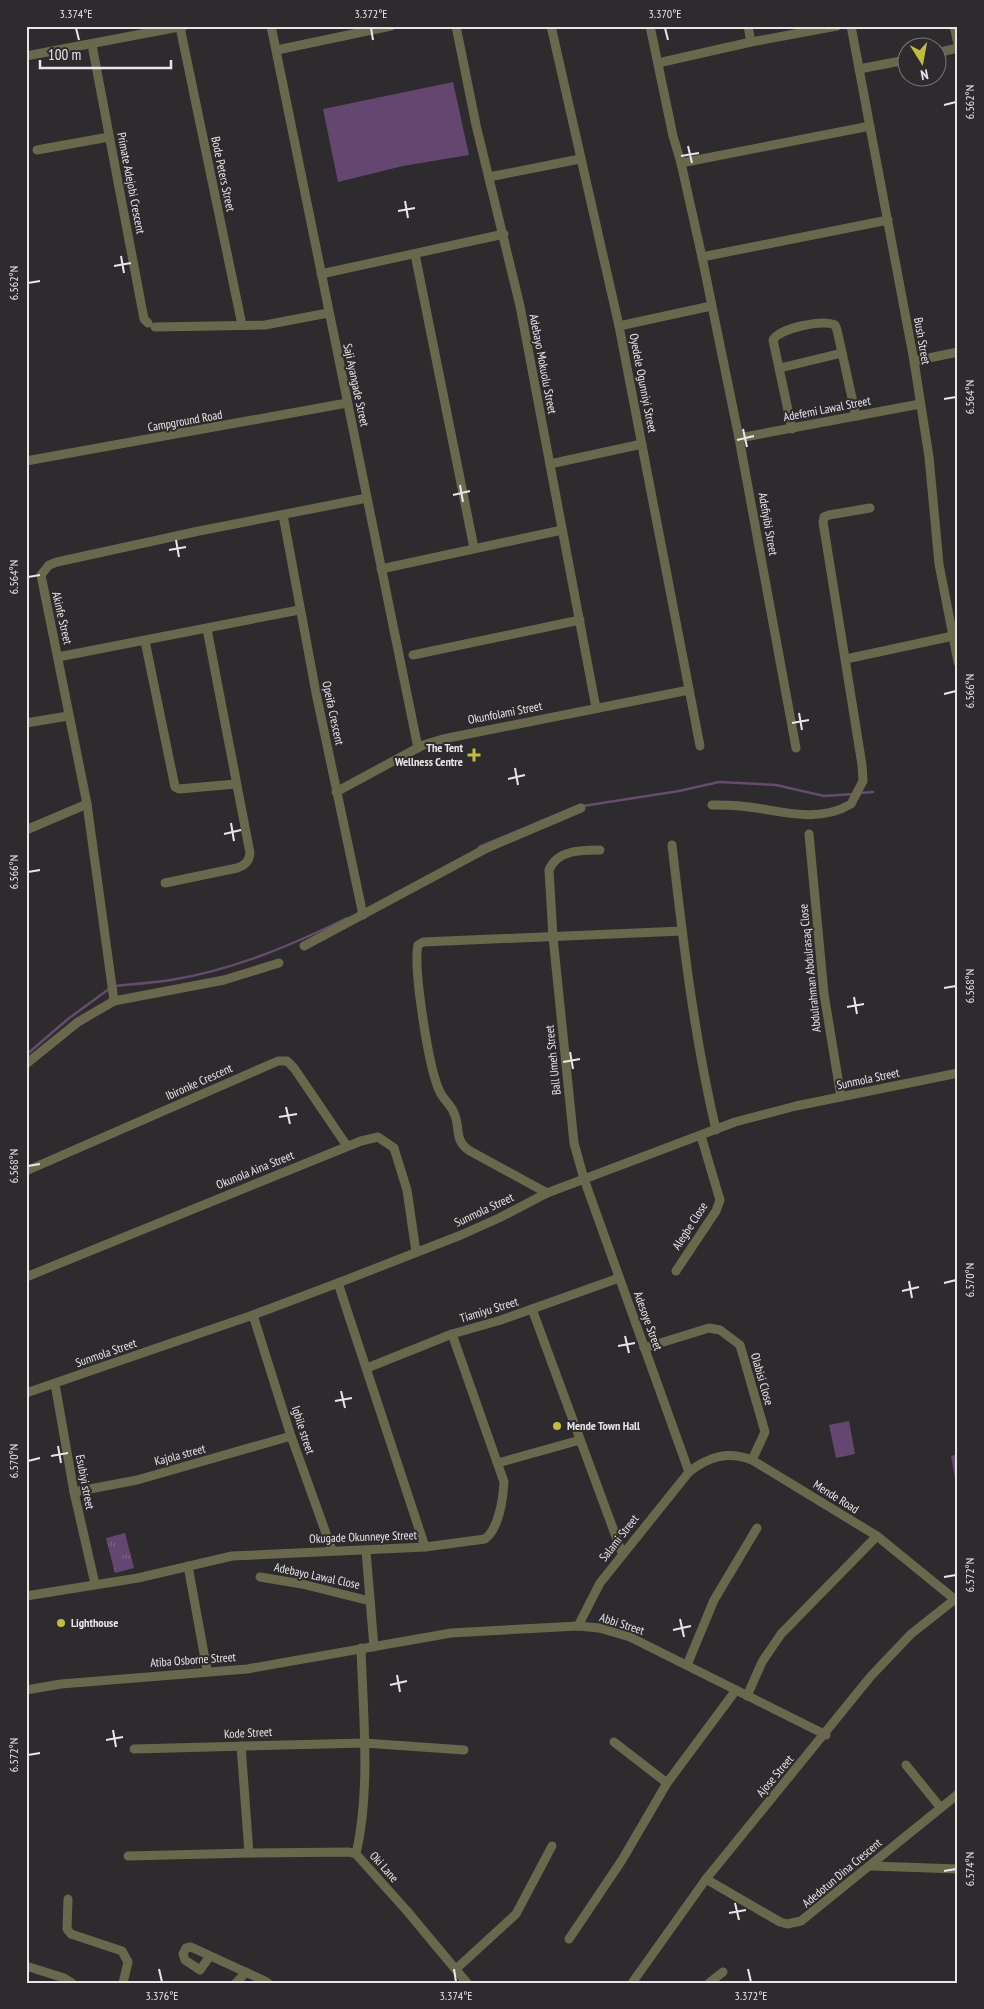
<svg xmlns="http://www.w3.org/2000/svg" width="984" height="2009" font-family="'PT Sans Narrow',sans-serif">
  <style>
    .grass { fill: url(#grass-tufts) }
    .pitch { fill: #654670 }
    .lines { fill: none; stroke-linecap: round; stroke-linejoin: round }
    .stream { stroke: #654c6d; stroke-width: 2.5 }
    .minor { stroke: #69684d; stroke-width: 9 }
    .ticks { fill: none; stroke: #e8e6e8; stroke-width: 2 }
    .poi-dot { fill: #c4bc3d; stroke: #2d2b2e; stroke-width: 2 }
    .labels { text-anchor: middle; stroke-width: 4; stroke-linejoin: round; paint-order: stroke }
    .street-label { font-size: 12px; fill: #e8e6e8; stroke: #2d2b2e }
    .poi-label { font-size: 12px; font-weight: bold; fill: #e8e6e8; stroke: #2d2b2e; text-anchor: start }
    .neatline { fill: none; stroke: #e8e6e8; stroke-width: 2 }
    .ticks-label { font-size: 12px; text-anchor: middle; fill: #e8e6e8 }
  </style>
  <defs>
    <pattern id="grass-tufts" width="24" height="20" patternUnits="userSpaceOnUse" patternTransform="scale(1.25)"><rect width="24" height="20" fill="#654670"/><path d="M3 7l-1-3M5 7V3M7 7l1-3M15 17l-1-3M17 17v-4M19 17l1-3" fill="none" stroke="#7b6184"/></pattern>
  </defs>
  <rect width="100%" height="100%" fill="#2d2b2e"/>
  <path class="grass" d="M125,1533l9,35 -19,5 -9,-35z"/>
  <g class="pitch">
    <path d="M453,82l16,73 -66,11 -65,16 -15,-73z"/>
    <path d="M849,1421l6,33 -19,4 -7,-33z"/>
    <path d="M958,1454v40l-7,-38z"/>
  </g>
  <g class="lines">
    <g class="stream">
      <path d="M860,793l13,-1"/>
      <path d="M583,806l96,-15 40,-9 57,3 48,11 30,-2"/>
      <path d="M479,847l94,-39"/>
      <path d="M114,986c19,-2 38,-3 57,-6 62,-10 119,-34 176,-62"/>
      <path d="M26,1055l42,-36 41,-30"/>
    </g>
    <g class="minor">
      <path d="M271,26l147,722"/>
      <path d="M456,26l20,99 44,181 76,402"/>
      <path d="M551,26l68,300 81,420"/>
      <path d="M650,26l23,110 8,27 21,94 37,181 57,310"/>
      <path d="M748,26l3,16"/>
      <path d="M851,26l63,335 15,96 10,107 19,98"/>
      <path d="M954,26l4,18"/>
      <path d="M180,27l62,298"/>
      <path d="M92,45l52,274 4,4"/>
      <path d="M277,50l114,-24"/>
      <path d="M936,53l22,-5"/>
      <path d="M26,56l158,-30"/>
      <path d="M658,63l93,-21 86,-16"/>
      <path d="M859,69l47,-9"/>
      <path d="M37,150l72,-13"/>
      <path d="M681,163l189,-37"/>
      <path d="M489,177l91,-18"/>
      <path d="M415,254l59,294"/>
      <path d="M702,257l186,-37"/>
      <path d="M321,274l183,-40"/>
      <path d="M619,326l92,-20"/>
      <path d="M155,327l110,-2 63,-12"/>
      <path d="M914,361l44,-9"/>
      <path d="M780,368l62,-15"/>
      <path d="M792,429l-19,-89c7,-12 50,-21 62,-15l2,5 19,86"/>
      <path d="M739,438l181,-34"/>
      <path d="M26,461l321,-58"/>
      <path d="M550,464l92,-20"/>
      <path d="M283,515l33,178 47,222"/>
      <path d="M381,569l181,-39"/>
      <path d="M145,641l30,146 4,2 57,-5"/>
      <path d="M413,655l167,-35"/>
      <path d="M58,657l241,-47"/>
      <path d="M846,659l107,-23"/>
      <path d="M26,723l42,-7"/>
      <path d="M336,792l87,-47 20,-6 246,-49"/>
      <path d="M712,805c9,0 18,0 28,1 37,3 76,19 111,-2l12,-23 -1,-16 -39,-243 1,-5 5,-2 41,-7"/>
      <path d="M26,830l61,-26"/>
      <path d="M809,834l15,160 17,103"/>
      <path d="M672,845c11,96 22,191 44,285"/>
      <path d="M600,850c-19,0 -43,0 -51,20l4,67 21,206 10,36 105,293"/>
      <path d="M165,883l72,-15c8,-3 12,-6 13,-15l-43,-224"/>
      <path d="M304,946l183,-98 94,-40"/>
      <path d="M114,1001l-27,-197 -46,-229 8,-10 8,-3 142,-31 168,-33"/>
      <path d="M26,1064l52,-42 36,-21 110,-21 55,-17"/>
      <path d="M26,1171l252,-110h9l7,7 53,78"/>
      <path d="M547,1193l-77,-42c-18,-12 -8,-24 -17,-40 -3,-7 -10,-12 -13,-19 -11,-21 -27,-124 -22,-147l5,-3 259,-11"/>
      <path d="M676,1271l40,-60 4,-11 -19,-64"/>
      <path d="M26,1277l335,-136 17,-4 16,11 13,42 9,62"/>
      <path d="M338,1283l87,264"/>
      <path d="M532,1309l90,244"/>
      <path d="M253,1315l38,121 41,114"/>
      <path d="M644,1348l65,-20 11,2 20,15 25,87 -13,28"/>
      <path d="M367,1368l85,-34 49,-14 118,-42"/>
      <path d="M55,1384l19,108 21,92"/>
      <path d="M26,1393l227,-78 85,-32 123,-48 38,-17 48,-25 188,-71 61,-16 162,-33"/>
      <path d="M498,1463l82,-23"/>
      <path d="M74,1492l63,-12 154,-44"/>
      <path d="M366,1551l8,96"/>
      <path d="M188,1566l19,104"/>
      <path d="M260,1577l42,7 68,17"/>
      <path d="M26,1596l112,-18 94,-22 193,-9 60,-8c14,-11 18,-40 19,-57l-52,-148"/>
      <path d="M578,1626l22,-43 89,-111c20,-16 39,-21 63,-12l125,76 81,66"/>
      <path d="M687,1665l27,-65 43,-72"/>
      <path d="M26,1690l35,-6 186,-15 204,-36 127,-7 21,2 31,9 196,98"/>
      <path d="M747,1696l15,-34 19,-28 96,-98"/>
      <path d="M614,1742l53,41"/>
      <path d="M241,1746l8,107 100,-1 7,2 51,57 60,72"/>
      <path d="M134,1749l230,-6 100,7"/>
      <path d="M906,1765l34,42"/>
      <path d="M356,1854c15,-64 7,-140 5,-206"/>
      <path d="M128,1856l121,-3"/>
      <path d="M872,1866l86,3"/>
      <path d="M706,1879l74,43 7,2 14,-3 157,-127"/>
      <path d="M68,1899l-1,30 4,5 51,17 6,11 -5,21"/>
      <path d="M569,1939l53,-79 45,-77 69,-93"/>
      <path d="M210,1956l-10,14 -15,-10 -2,-6 3,-6 5,-1 74,34 3,2"/>
      <path d="M26,1966l38,12 8,5"/>
      <path d="M456,1969l60,-55 36,-68"/>
      <path d="M236,1983l10,-11"/>
      <path d="M632,1983l74,-104 165,-203 40,-42 43,-34"/>
      <path d="M709,1983l14,-11"/>
    </g>
  </g>
  <path class="ticks" d="M76,28l3,12M371,28l2,12M665,28l3,12M944,105l12,-3M688,146l4,17M681,156l18,-3M405,201l3,17M398,211l17,-3M121,256l3,17M114,266l17,-3M28,283l12,-2M944,399l12,-2M743,429l4,18M737,440l17,-4M460,485l3,17M453,495l17,-4M176,540l3,17M169,550l17,-3M28,577l12,-2M944,694l12,-3M799,713l3,17M792,723l17,-3M515,768l3,17M508,779l17,-4M231,823l3,18M224,834l17,-4M28,872l12,-2M944,988l12,-2M854,997l3,17M847,1007l17,-3M570,1052l3,17M563,1062l17,-3M286,1107l4,17M279,1117l18,-3M28,1166l12,-2M909,1281l3,17M944,1283l12,-3M902,1291l17,-4M625,1336l4,17M618,1346l17,-3M341,1391l4,17M335,1401l17,-3M58,1446l3,17M51,1456l17,-3M28,1461l12,-3M944,1577l12,-2M680,1619l4,18M673,1630l18,-4M397,1675l3,17M390,1685l17,-4M113,1730l3,17M106,1740l17,-3M28,1755l12,-2M944,1871l12,-2M735,1903l4,17M729,1913l17,-3M159,1969l3,13M454,1969l2,13M748,1969l3,13"/>
  <g class="poi-dot">
    <path d="M471.5 747.5h5v5h5v5h-5v5h-5v-5h-5v-5h5z"/>
    <circle cx="557" cy="1426" r="5"/>
    <circle cx="61" cy="1623" r="5"/>
  </g>
  <g class="labels">
    <g class="street-label">
      <text transform="translate(223 174) rotate(78)" y="4">Bode Peters Street</text>
      <text transform="translate(131 183) rotate(79)" y="4">Primate Adejobi Crescent</text>
      <text transform="translate(922 341) rotate(80)" y="4">Bush Street</text>
      <text transform="translate(543 364) rotate(79)" y="4">Adebayo Mokuolu Street</text>
      <text transform="translate(643 383) rotate(79)" y="4">Oyedele Ogunniyi Street</text>
      <text transform="translate(356 385) rotate(78)" y="4">Saji Ayangade Street</text>
      <text transform="translate(827 409) rotate(-11)" y="4">Adefemi Lawal Street</text>
      <text transform="translate(185 421) rotate(-10)" y="4">Campground Road</text>
      <text transform="translate(768 524) rotate(80)" y="4">Adefiyibi Street</text>
      <text transform="translate(62 618) rotate(77)" y="4">Akinfe Street</text>
      <text transform="translate(333 713) rotate(78)" y="4">Opeifa Crescent</text>
      <text transform="translate(505 713) rotate(-11)" y="4">Okunfolami Street</text>
      <text transform="translate(810 968) rotate(-96)" y="4">Abdulrahman Abdulrasaq Close</text>
      <text transform="translate(553 1060) rotate(-96)" y="4">Ball Umeh Street</text>
      <text transform="translate(868 1079) rotate(-12)" y="4">Sunmola Street</text>
      <text transform="translate(199 1082) rotate(-24)" y="4">Ibironke Crescent</text>
      <text transform="translate(255 1170) rotate(-22)" y="4">Okunola Aina Street</text>
      <text transform="translate(484 1210) rotate(-25)" y="4">Sunmola Street</text>
      <text transform="translate(690 1226) rotate(-57)" y="4">Alegbe Close</text>
      <text transform="translate(489 1310) rotate(-17)" y="4">Tiamiyu Street</text>
      <text transform="translate(648 1321) rotate(70)" y="4">Adesoye Street</text>
      <text transform="translate(106 1353) rotate(-19)" y="4">Sunmola Street</text>
      <text transform="translate(762 1379) rotate(74)" y="4">Olabisi Close</text>
      <text transform="translate(303 1430) rotate(72)" y="4">Igbile street</text>
      <text transform="translate(180 1455) rotate(-15)" y="4">Kajola street</text>
      <text transform="translate(85 1482) rotate(79)" y="4">Esubiyi street</text>
      <text transform="translate(836 1497) rotate(32)" y="4">Mende Road</text>
      <text transform="translate(363 1537) rotate(-2)" y="4">Okugade Okunneye Street</text>
      <text transform="translate(619 1538) rotate(-52)" y="4">Salami Street</text>
      <text transform="translate(317 1576) rotate(12)" y="4">Adebayo Lawal Close</text>
      <text transform="translate(622 1624) rotate(18)" y="4">Abbi Street</text>
      <text transform="translate(193 1660) rotate(-4)" y="4">Atiba Osborne Street</text>
      <text transform="translate(248 1733) rotate(-3)" y="4">Kode Street</text>
      <text transform="translate(775 1776) rotate(-50)" y="4">Ajose Street</text>
      <text transform="translate(384 1867) rotate(48)" y="4">Oki Lane</text>
      <text transform="translate(842 1873) rotate(-40)" y="4">Adedotun Dina Crescent</text>
    </g>
    <g class="poi-label">
      <text x="463" y="752" text-anchor="end">The Tent<tspan x="463" dy="14">Wellness Centre</tspan></text>
      <text x="567" y="1430">Mende Town Hall</text>
      <text x="71" y="1627">Lighthouse</text>
    </g>
  </g>
  <rect width="984" height="2009" fill="none" stroke="#2d2b2e" stroke-width="55"/>
  <g transform="translate(922 62) rotate(169)"><circle r="24" fill="#2d2b2e" stroke="#787678"/>
  <path d="M0-4L9 19L0 12L-9 19Z" fill="#c4bc3d"/>
  <text y="-8" font-size="14" font-weight="bold" text-anchor="middle" fill="#e8e6e8">N</text>
  </g>
  <path d="M40 60v8h131v-8" fill="none" stroke="#e8e6e8" stroke-width="2.5"/>
  <text x="48" y="60" font-size="15" fill="#e8e6e8" stroke="#2d2b2e" stroke-width="4" paint-order="stroke">100 m</text>
  <rect x="28" y="28" width="928" height="1954" class="neatline"/>
  <g class="ticks-label">
    <text x="76" y="18">3.374°E</text>
    <text x="371" y="18">3.372°E</text>
    <text x="665" y="18">3.370°E</text>
    <text transform="translate(970 102) rotate(-90)" y="4">6.562°N</text>
    <text transform="translate(14 283) rotate(-90)" y="4">6.562°N</text>
    <text transform="translate(970 397) rotate(-90)" y="4">6.564°N</text>
    <text transform="translate(14 577) rotate(-90)" y="4">6.564°N</text>
    <text transform="translate(970 691) rotate(-90)" y="4">6.566°N</text>
    <text transform="translate(14 872) rotate(-90)" y="4">6.566°N</text>
    <text transform="translate(970 986) rotate(-90)" y="4">6.568°N</text>
    <text transform="translate(14 1166) rotate(-90)" y="4">6.568°N</text>
    <text transform="translate(970 1280) rotate(-90)" y="4">6.570°N</text>
    <text transform="translate(14 1461) rotate(-90)" y="4">6.570°N</text>
    <text transform="translate(970 1575) rotate(-90)" y="4">6.572°N</text>
    <text transform="translate(14 1755) rotate(-90)" y="4">6.572°N</text>
    <text transform="translate(970 1869) rotate(-90)" y="4">6.574°N</text>
    <text x="162" y="2000">3.376°E</text>
    <text x="456" y="2000">3.374°E</text>
    <text x="751" y="2000">3.372°E</text>
  </g>
</svg>
